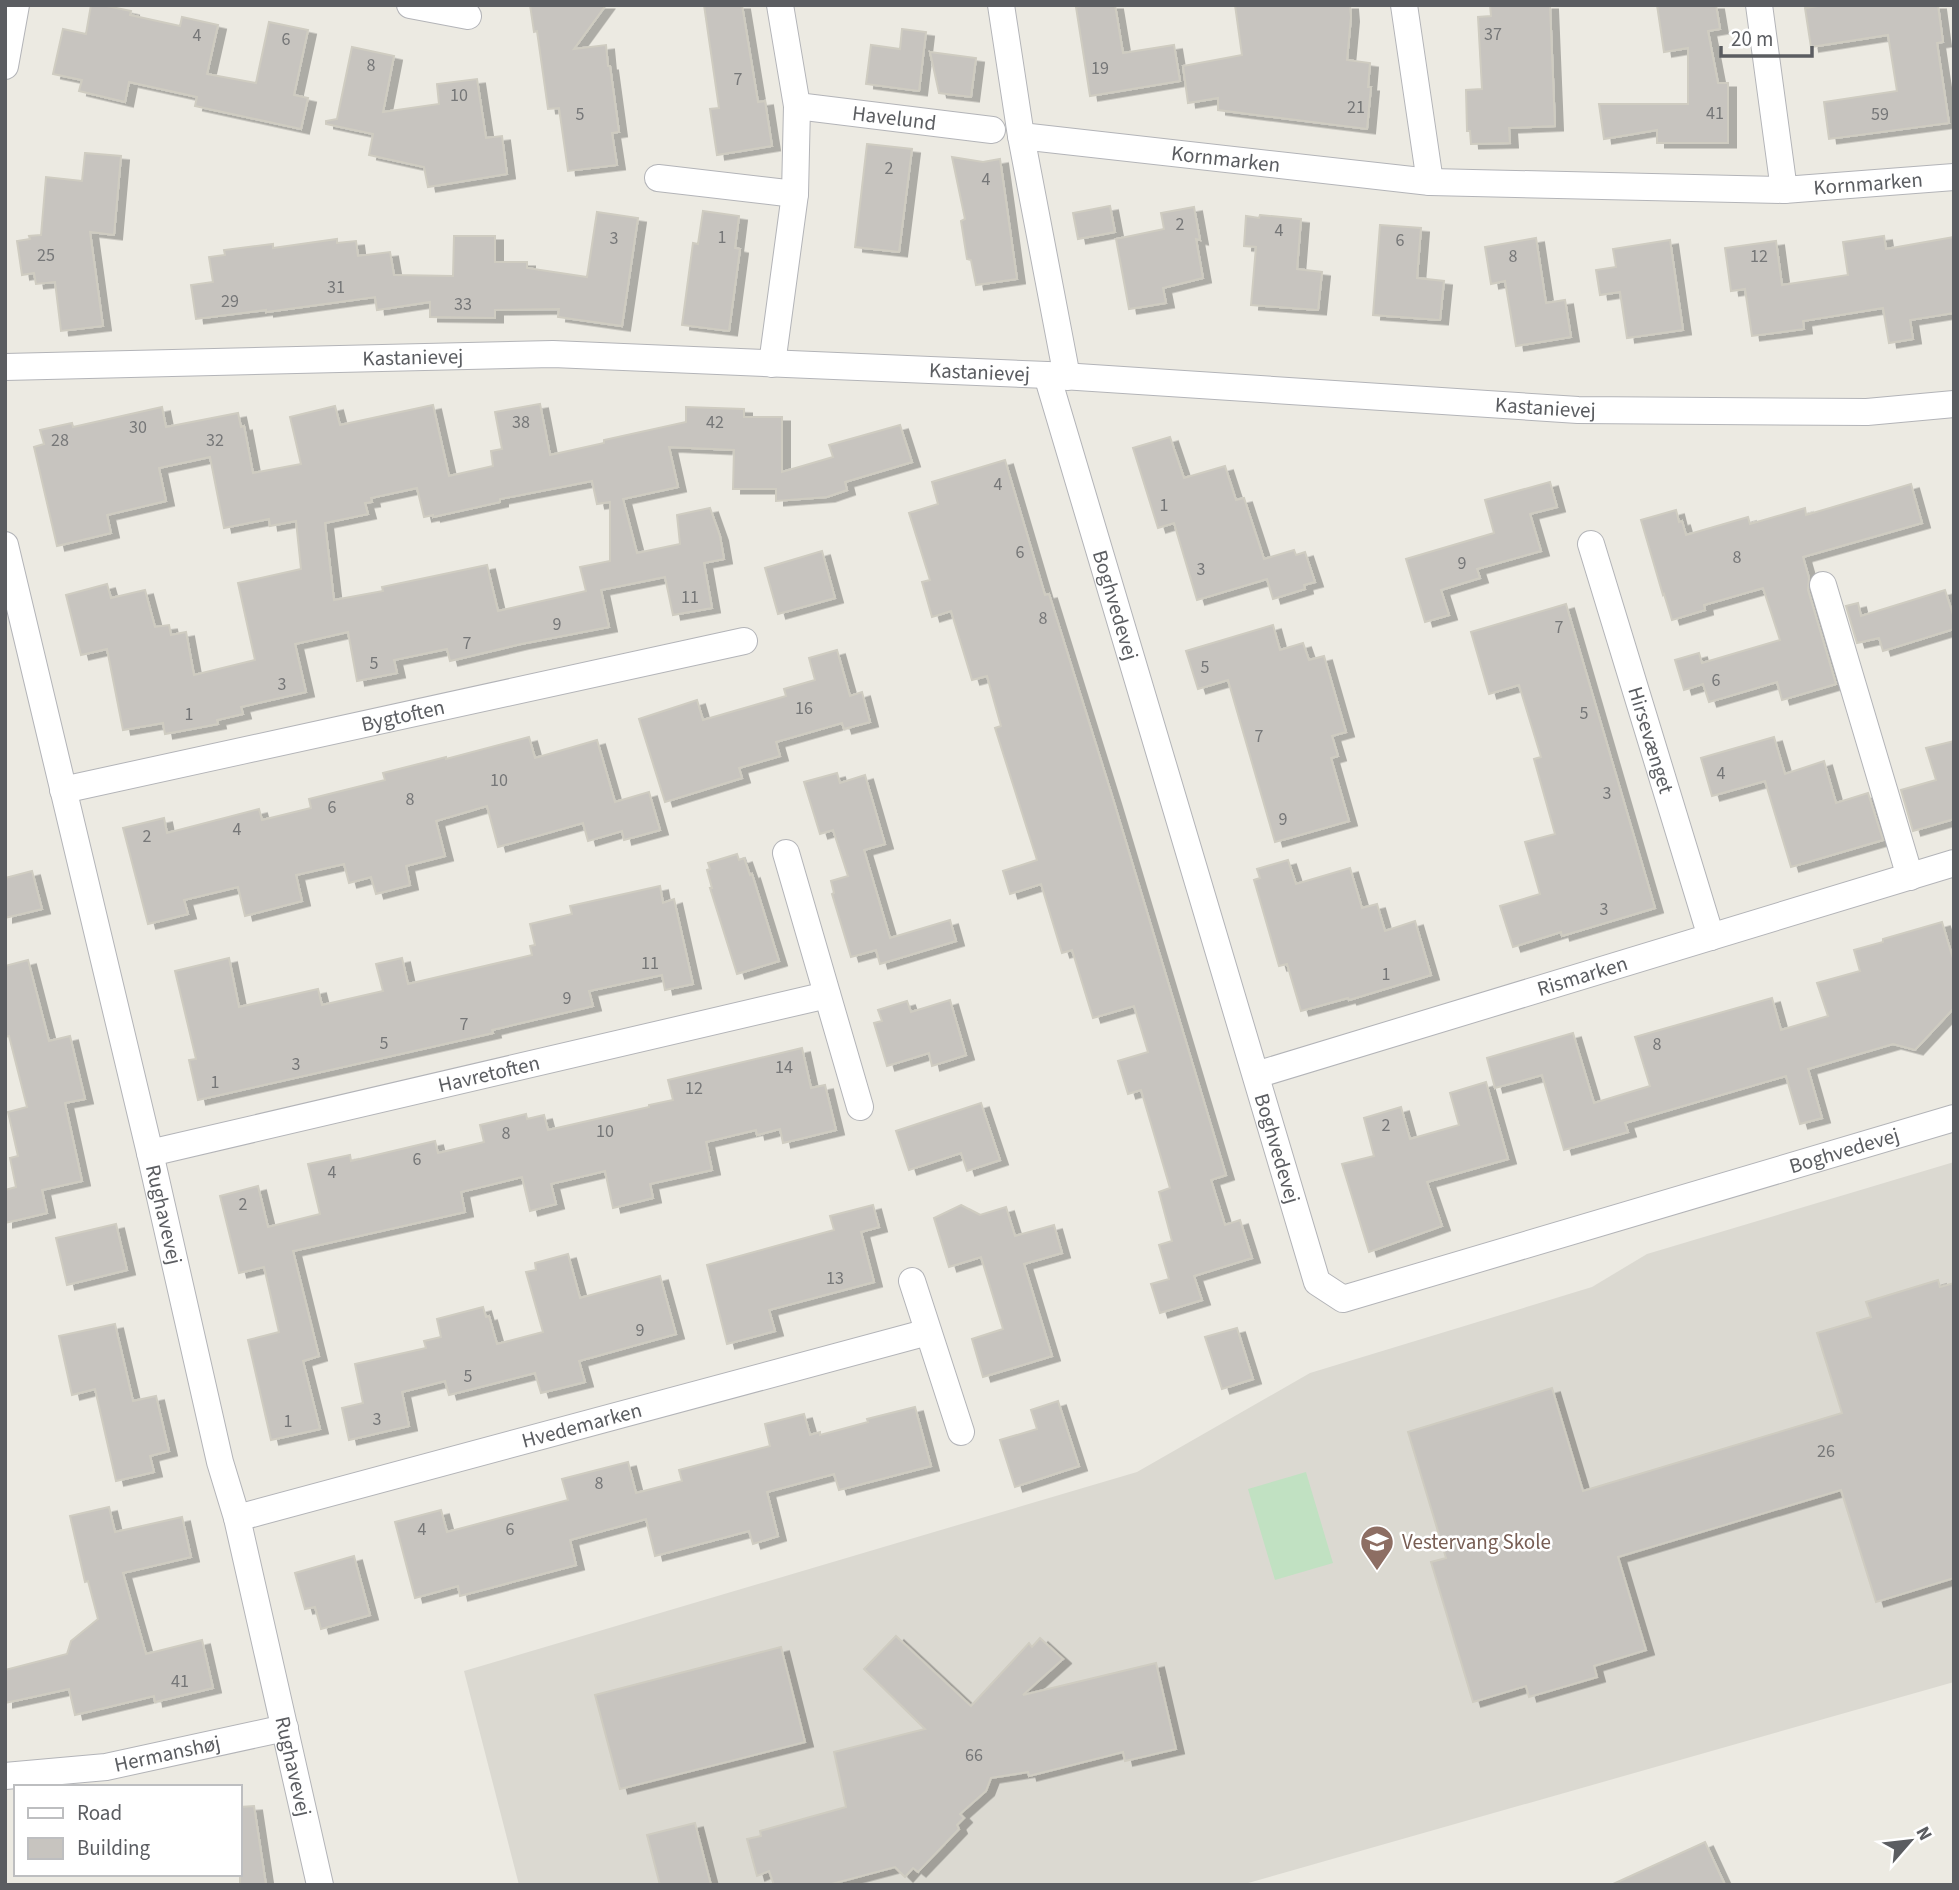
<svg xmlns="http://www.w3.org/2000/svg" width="1959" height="1890" font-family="'Source Sans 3',sans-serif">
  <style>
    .education { fill: #dbd9d1 }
    .green { fill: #c1e1c2 }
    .building { fill: #c7c4bf; stroke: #cfccc1; stroke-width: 2; fill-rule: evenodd; filter: url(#shadow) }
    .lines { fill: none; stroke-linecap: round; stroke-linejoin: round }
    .street-casing { stroke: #b3b4b8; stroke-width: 28 }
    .street { stroke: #fff; stroke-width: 26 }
    .labels { text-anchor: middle; stroke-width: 5; stroke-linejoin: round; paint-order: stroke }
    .number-label { font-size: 18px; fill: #767778 }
    .street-label { font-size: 21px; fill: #5b5d61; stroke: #fff }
    .education-label { font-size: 21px; fill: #785e54; stroke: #fff; text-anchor: start }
  </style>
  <defs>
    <filter id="shadow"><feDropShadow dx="8" dy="4.5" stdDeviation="0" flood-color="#0004"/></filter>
  </defs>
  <rect width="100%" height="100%" fill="#eceae2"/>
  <path class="education" d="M1954,1162v520l-713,203h-722l-55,-214 673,-199 173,-99 282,-86 55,-33z"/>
  <path class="green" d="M1306,1472l27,91 -58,17 -27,-91z"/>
  <g class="building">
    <path d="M91,5h11l29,6 -1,4 50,11 2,-9 36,8 -11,49 49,9 13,-61 39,8 -14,65 14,3 -7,31 -106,-23 2,-9 -68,-15 -4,20 -46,-11 3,-11 -29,-6 10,-45 23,5z"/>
    <path d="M530,5h76l-32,44 32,-4 2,21h2l9,66 -7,1 5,32 -49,6 -9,-63 -11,1 -11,-78 -3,1z"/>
    <path d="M704,5h38l16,97 7,-1 7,45 -55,9 -7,-46 9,-1z"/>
    <path d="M1088,5h27l8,48 51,-8 6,36 -90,15 -14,-89z"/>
    <path d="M1235,5h115l1,12 -4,43 23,3 -2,24h3l-4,42 -149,-19v-12l-30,5 -5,-37 59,-11z"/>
    <path d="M1490,5h60l5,121 -46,2 1,15 -39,1 -1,-13h-3l-1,-41 16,-1 -4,-72 13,-1z"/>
    <path d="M1657,5h59l4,24 -12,2 10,52h10v60h-71v-13l-53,9 -5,-35h89v-56l-24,4z"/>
    <path d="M1825,5h113l5,37 -6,1 12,80 -120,16 -5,-37 73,-11 -9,-56 -77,12 -6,-39z"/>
    <path d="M902,29l24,3 -7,59 -53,-7 5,-39 29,4z"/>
    <path d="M352,47l42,9 -11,56 56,-8 -2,-20 40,-5 9,59 16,-2 5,38 -79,13 -4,-20 -55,-12 4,-21 -47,-10v-3l11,-2z"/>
    <path d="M930,52l46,6 -5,39 -32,-4z"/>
    <path d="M867,144l45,5 -13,103 -44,-5z"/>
    <path d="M85,153l36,3 -7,79 -24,-3 13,94 -42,5 -6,-49 -19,2 -2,-11 -12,2 -5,-34 13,-2 -1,-3 12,-1 5,-58 36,4z"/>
    <path d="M952,157l31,5 17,-3 17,120 -41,6 -5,-25 -4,-1 -6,-38 4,-2z"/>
    <path d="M1110,206l5,26 -37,7 -5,-26z"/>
    <path d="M1194,207l6,33 -4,-1 7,39 -40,10 3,15 -37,6 -13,-70 48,-10 -3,-16z"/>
    <path d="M703,211l36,5 -4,32 5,1 -11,82 -47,-6 11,-82 5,1z"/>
    <path d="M597,212l41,6 -16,108 -64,-9 1,-8 -64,1v8l-65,-1v-15l-53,8 -2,-13 -109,15v-2l-70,9 -5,-34 22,-3 -4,-25 16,-2 -1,-5 49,-6v4l64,-9v4l19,-2 2,15 32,-4 4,23 59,1 1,-40h41v26h32v6l60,9z"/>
    <path d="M1260,215l41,4 -4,50 25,3 -4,38 -67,-5 5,-58 -12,-1 2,-30 13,2z"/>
    <path d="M1380,225l41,3 -4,50 27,3 -4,39 -67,-5z"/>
    <path d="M1884,236l2,13 68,-12v76l-44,7 3,19 -24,4 -6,-35 -80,13 1,8 -52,7 -7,-47 -14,2 -6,-43 51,-7 6,44 66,-10 -5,-33z"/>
    <path d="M1536,238l10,65 19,-3 6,37 -55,9 -11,-65 -14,3 -6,-37z"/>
    <path d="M1670,240l13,90 -56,8 -7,-46 -20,3 -4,-25 20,-3 -3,-18z"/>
    <path d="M540,404l10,51 54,-12v-3l82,-18v-15l58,2v8h38v55l51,-15 -4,-12 71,-20 12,37 -67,20 2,8 -20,7 -51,4v-12h-43l1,-39 -65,-3 9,40 -55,12 14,54 43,-9 -3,-29 33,-7 10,28 4,23 -20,4 8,45 -39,7 -8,-38 -64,13 8,37 -88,17 -71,17 -3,-12 -53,11 3,13 -40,8 -9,-49 -53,12 11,48 -65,15 2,7 -26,6 1,4 -53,10 -2,-11 -40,7 -16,-81 -26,6 -15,-60 41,-11 4,14 34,-8 10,37 14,-2 2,10 15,-3 8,43 61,-15 -17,-77 63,-14 -5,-48 -26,5 -1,-7 -45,9 -14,-71 -51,11 7,33 -59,14 4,18 -54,13 -23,-99 10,-3 -4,-14 32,-7 1,4 89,-20 4,20 72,-14 3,14 3,-1 9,47 48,-9 -11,-47 45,-11 5,19 93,-20 16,71 44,-10 -2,-15 11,-2 -7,-37zM592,481l5,23 13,-2v59l-30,6 6,24 -88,20 -11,-46 -105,22 1,4 -49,9 -9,-77 43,-9 -3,-11 7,-1 -1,-4 46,-10 7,29 9,-2v2l67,-15v-3z"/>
    <path d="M1170,437l14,41 41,-12 11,34 8,-2 20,61 30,-9 2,5 9,-3 10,30 -11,3 1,4 -32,10 -6,-20 -70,21 -23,-77 -16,5 -25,-80z"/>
    <path d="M1005,460l40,135 4,-1 64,205 113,376 -15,5 14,45 15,-5 12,38 -58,18 8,24 -42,13 -9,-29 18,-5 -10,-34 13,-4 -13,-49 11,-4 -29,-98 -13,4 -10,-33 30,-9 -14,-46 -41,12 -21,-68 -10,3 -21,-69 -31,10 -7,-23 34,-11 -42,-132 6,-2 -14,-50 -15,4 -21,-69 -19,6 -10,-35 8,-2 -21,-67 29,-9 -6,-22z"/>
    <path d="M1550,482l7,25 -27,7 11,37 -64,18 3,9 -39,12 8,25 -24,7 -19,-63 88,-26 -9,-33z"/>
    <path d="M1911,484l11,39 -119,34 6,21 -1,12 28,94 -54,16 -5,-18 -68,20 -6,-18 -19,6 -9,-30 24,-7 3,10 78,-23 -17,-52 -59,17 1,5 -33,10 -8,-26 -1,1 -22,-75 35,-10 3,12 3,-1 4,14 62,-18 2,7 55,-16 1,7z"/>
    <path d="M822,551l13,47 -57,16 -13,-46z"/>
    <path d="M1945,590l9,28v11l-71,22 -4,-13 -22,5 -11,-37 12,-3 3,13z"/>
    <path d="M1566,604l89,304 -93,28 -1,-4 -48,15 -13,-41 40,-12 -15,-52 30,-8 -21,-75 7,-2 -22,-72 -30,9 -18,-62z"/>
    <path d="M1273,625l7,25 23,-7 6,17 15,-4 22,76 -14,4 6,20 -7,2 18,63 -74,21 -47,-162 -30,9 -12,-38z"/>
    <path d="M837,650l13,46 12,-4 8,30 -26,7 -2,-6 -66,19 4,14 -41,12 3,10 -77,24 -26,-83 58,-19 6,20 83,-24 -2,-7 31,-9 -6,-22z"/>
    <path d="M529,737l6,21 62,-18 18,62 34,-10 11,38 -36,10 -2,-9 -34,10 -5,-18 -85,24 -11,-41 -51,15 9,35 -39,10 4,19 -34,9 -5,-17 -22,6 -5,-19 -48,11 6,26 -57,15 -7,-29 -54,13 4,14 -40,10 -25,-96 41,-10 3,15 92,-24 3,11 49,-12 -2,-9 76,-19 -2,-7 63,-16v2z"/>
    <path d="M1774,737l11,37 39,-13 12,42 32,-10 15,47 -92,27 -26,-86 -53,15 -11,-38z"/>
    <path d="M1954,741v78l-41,12 -12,-41 35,-10 -10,-32z"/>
    <path d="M837,773l3,10 25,-8 20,69 -21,6 26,88 60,-18 6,21 -76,23 -4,-14 -25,7 -19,-63 2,-1 -3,-12 17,-5 -15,-46 -13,4 -16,-52z"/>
    <path d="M737,854l2,6 5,-2 6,17 2,-1 27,87 -42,13 -27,-86h2l-5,-18 3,-1 -2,-6z"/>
    <path d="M1288,860l8,24 54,-16 12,40 15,-4 8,27 30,-10 16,54 -82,25 -1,-2 -47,13 -14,-47 -8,2 -25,-86 6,-2 -3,-9z"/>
    <path d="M32,871l10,38 -37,9v-40z"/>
    <path d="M660,886l3,17 11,-4 19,85 -28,6 -3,-15 -73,16 4,15 -101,24 1,3 -295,67 -9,-40 7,-1 -21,-88 54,-13 10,49 79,-18 4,16 61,-14 -7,-27 26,-6 6,26 124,-29 -2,-9 5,-1 -5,-21 42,-10 -2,-8z"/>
    <path d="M1942,922l12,40v46l-39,42 -22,-6 -85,25 14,49 -22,6 -14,-48 -161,47 3,9 -64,18 -22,-75 -47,13 -8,-30 86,-25 21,70 56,-17 -15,-49 137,-39 9,32 47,-14 -11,-33 43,-12 -6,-21 29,-8v-3z"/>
    <path d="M28,960l21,81 21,-5 15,63 -20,4 17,78 -40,9 5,23 -42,10v-33l11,-3 -6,-29 8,-2 -10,-44 19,-5 -18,-71 -4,1v-71z"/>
    <path d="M950,1000l16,55 -34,11 -3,-13 -42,13 -13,-43 8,-2 -4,-11 29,-9 4,11z"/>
    <path d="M802,1048l9,40 14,-3 11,45 -53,13 -3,-14 -23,6 -1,-5 -50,12 6,28 -62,14 3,14 -40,10 -8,-37 -54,13 5,20 -26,7 -8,-34 -61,15 4,20 -172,39 26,105 -16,5 17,68 -49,11 -23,-100 31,-8 -15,-65 -25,6 -19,-77 38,-10 10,41 52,-13 -12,-50 42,-9 1,6 84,-20 3,12 46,-11 -4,-17 46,-11 1,5 17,-4 4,15 101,-23v-2l24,-5 -5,-20z"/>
    <path d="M1486,1082l22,77 -81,23 15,44 -73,26 -27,-88 32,-8 -10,-38 37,-11 9,32 49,-14 -9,-32z"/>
    <path d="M981,1103l19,57 -33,11 -6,-18 -52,17 -13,-39z"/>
    <path d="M873,1205l6,22 -18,5 13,50 -105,28 6,21 -48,13 -20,-79 127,-35 -4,-14z"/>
    <path d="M961,1205l19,10 26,-8 9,29 39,-11 8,28 -38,11 28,92 -69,21 -11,-38 31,-10 -22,-72 -32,10 -15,-49z"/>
    <path d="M116,1224l11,46 -60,15 -11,-47z"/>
    <path d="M568,1254l12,44 80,-22 16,58 -97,27 6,21 -44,11 -6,-20 -86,22 -4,-14 -43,11 7,34 -60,14 -7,-32 21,-5 -8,-39 71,-16 -2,-7 17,-4 -4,-18 46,-12 3,10 3,-1 8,28 46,-12 -17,-60 10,-2 -1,-7z"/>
    <path d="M1938,1280l2,7 14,-4v295l-78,24 -35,-112 -223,67 28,93 -52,16 3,11 -68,20 -3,-11 -53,16 -42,-140 15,-4 -38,-126 144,-44 31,103 259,-78 -25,-80 54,-16 -5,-15z"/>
    <path d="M115,1324l18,77 23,-5 13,55 -19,5 4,16 -38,9 -21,-92 -23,6 -13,-59z"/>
    <path d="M1237,1328l16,51 -31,10 -17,-52z"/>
    <path d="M1058,1401l21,65 -64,21 -15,-47 37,-11 -6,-19z"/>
    <path d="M915,1407l16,59 -92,24 -5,-16 -67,18 11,44 -25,8 -4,-13 -94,25 -9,-37 -76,21 6,25 -116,31 -2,-10 -43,12 -20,-76 46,-12 6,22 121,-32 -6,-21 66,-17 8,31 46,-12 -3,-11 91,-24 -5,-22 39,-10 6,21 10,-3v3l48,-13 -1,-3z"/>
    <path d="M109,1507l6,25 67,-15 9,40 -68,16 23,81 56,-14 11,48 -58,14 -1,-6 -79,19 -6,-26 -64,14v-33l62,-16 4,-13 27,-22 -10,-38 -3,1 -15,-66z"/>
    <path d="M354,1556l16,59 -49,14 -6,-22 -10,2 -10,-36z"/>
    <path d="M896,1636l75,70 58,-63 3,4 8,-9 23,21 -40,36 133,-32 20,86 -51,12 -2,-9 -94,24 -1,-4 -37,6 -5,13 -26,23 4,4 -7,7 2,4 -41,43 -5,-4 -8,9 -10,-10 -67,18h-54l-5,-14 -12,5 -10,-37 14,-3 -1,-5 86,-24 -12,-55 91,-23 -61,-60z"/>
    <path d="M781,1647l24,95 -185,47 -25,-94z"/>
    <path d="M254,1806l12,79h-26v-78z"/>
    <path d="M695,1823l16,62h-51l-13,-50z"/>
    <path d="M1705,1842l20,43h-114z"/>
  </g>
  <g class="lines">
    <g class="street-casing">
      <g id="street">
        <path d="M410,5l58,11"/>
        <path d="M1001,5l20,131 46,241"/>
        <path d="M1404,5l26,177"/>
        <path d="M1759,5l25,185"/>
        <path d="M5,66l11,-61"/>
        <path id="s1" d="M797,106l195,24"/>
        <path id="s2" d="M1021,136l409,46 354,8 170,-13"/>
        <path d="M658,178l137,16"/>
        <path d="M772,364l23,-170 2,-88 -17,-101"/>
        <path id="s3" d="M5,367l548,-13 494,21 531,35 289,2 87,-8"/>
        <path id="s4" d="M1047,375l270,907 26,17 611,-181"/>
        <path id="s5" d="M1591,544l120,393"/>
        <path id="s6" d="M5,545l145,608 70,309 17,56 83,367"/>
        <path d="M1823,585l87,292"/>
        <path id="s7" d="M63,790l681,-149"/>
        <path d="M786,853l74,254"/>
        <path id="s8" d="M1256,1075l698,-212"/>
        <path id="s9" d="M150,1153l677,-158"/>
        <path d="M912,1281l49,151"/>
        <path id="s10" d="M237,1518l691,-186"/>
        <path id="s11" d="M5,1776l101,-9 179,-39"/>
      </g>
    </g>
    <use href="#street" class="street"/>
  </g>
  <defs>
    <g id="school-pin" transform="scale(1.75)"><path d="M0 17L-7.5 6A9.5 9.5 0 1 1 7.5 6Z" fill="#8d6e63" stroke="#fff"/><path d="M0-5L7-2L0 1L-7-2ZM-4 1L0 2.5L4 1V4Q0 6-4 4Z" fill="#fff"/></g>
  </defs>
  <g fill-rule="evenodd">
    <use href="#school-pin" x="1377" y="1542"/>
  </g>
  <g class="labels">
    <g class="number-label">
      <text x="1493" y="40">37</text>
      <text x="197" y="41">4</text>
      <text x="286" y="45">6</text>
      <text x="371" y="71">8</text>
      <text x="1100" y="74">19</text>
      <text x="738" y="85">7</text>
      <text x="459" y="101">10</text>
      <text x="1356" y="113">21</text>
      <text x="1715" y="119">41</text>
      <text x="580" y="120">5</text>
      <text x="1880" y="120">59</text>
      <text x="889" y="174">2</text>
      <text x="986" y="185">4</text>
      <text x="1180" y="230">2</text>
      <text x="1279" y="236">4</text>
      <text x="722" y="243">1</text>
      <text x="614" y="244">3</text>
      <text x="1400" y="246">6</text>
      <text x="46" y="261">25</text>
      <text x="1513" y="262">8</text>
      <text x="1759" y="262">12</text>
      <text x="336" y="293">31</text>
      <text x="230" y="307">29</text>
      <text x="463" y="310">33</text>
      <text x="521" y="428">38</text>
      <text x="715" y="428">42</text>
      <text x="138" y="433">30</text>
      <text x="60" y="446">28</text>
      <text x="215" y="446">32</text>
      <text x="998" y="490">4</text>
      <text x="1164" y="511">1</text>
      <text x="1020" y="558">6</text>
      <text x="1737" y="563">8</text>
      <text x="1462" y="569">9</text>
      <text x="1201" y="575">3</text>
      <text x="690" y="603">11</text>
      <text x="1043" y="624">8</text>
      <text x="557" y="630">9</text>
      <text x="1559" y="633">7</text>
      <text x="467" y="649">7</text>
      <text x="374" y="669">5</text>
      <text x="1205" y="673">5</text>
      <text x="1716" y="686">6</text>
      <text x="282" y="690">3</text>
      <text x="804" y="714">16</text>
      <text x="1584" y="719">5</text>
      <text x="189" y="720">1</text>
      <text x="1259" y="742">7</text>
      <text x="1721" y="779">4</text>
      <text x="499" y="786">10</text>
      <text x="1607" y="799">3</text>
      <text x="410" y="805">8</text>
      <text x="332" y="813">6</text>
      <text x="1283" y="825">9</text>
      <text x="237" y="835">4</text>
      <text x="147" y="842">2</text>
      <text x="1604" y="915">3</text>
      <text x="650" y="969">11</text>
      <text x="1386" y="980">1</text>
      <text x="567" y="1004">9</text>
      <text x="464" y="1030">7</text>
      <text x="384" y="1049">5</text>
      <text x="1657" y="1050">8</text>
      <text x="296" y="1070">3</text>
      <text x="784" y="1073">14</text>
      <text x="215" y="1088">1</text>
      <text x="694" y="1094">12</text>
      <text x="1386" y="1131">2</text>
      <text x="605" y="1137">10</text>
      <text x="506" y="1139">8</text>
      <text x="417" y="1165">6</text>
      <text x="332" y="1178">4</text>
      <text x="243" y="1210">2</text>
      <text x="835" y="1284">13</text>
      <text x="640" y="1336">9</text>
      <text x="468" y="1382">5</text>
      <text x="377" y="1425">3</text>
      <text x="288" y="1427">1</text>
      <text x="1826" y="1457">26</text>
      <text x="599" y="1489">8</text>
      <text x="422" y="1535">4</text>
      <text x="510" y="1535">6</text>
      <text x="180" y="1687">41</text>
      <text x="974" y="1761">66</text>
    </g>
    <g class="street-label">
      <text dy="7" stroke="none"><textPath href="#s1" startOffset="98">Havelund</textPath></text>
      <text dy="7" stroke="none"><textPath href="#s2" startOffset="206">Kornmarken</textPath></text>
      <text dy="7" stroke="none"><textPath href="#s2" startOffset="850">Kornmarken</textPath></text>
      <text dy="7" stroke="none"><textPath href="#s3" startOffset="408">Kastanievej</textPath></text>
      <text dy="7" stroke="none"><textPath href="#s3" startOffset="975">Kastanievej</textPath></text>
      <text dy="7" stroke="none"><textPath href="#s3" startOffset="1542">Kastanievej</textPath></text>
      <text dy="7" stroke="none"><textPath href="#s4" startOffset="240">Boghvedevej</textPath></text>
      <text dy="7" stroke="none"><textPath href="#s7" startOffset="348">Bygtoften</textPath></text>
      <text dy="7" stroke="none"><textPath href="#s5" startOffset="205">Hirsevænget</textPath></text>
      <text dy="7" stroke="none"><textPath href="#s8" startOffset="341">Rismarken</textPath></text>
      <text dy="7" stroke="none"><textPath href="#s9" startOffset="348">Havretoften</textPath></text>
      <text dy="7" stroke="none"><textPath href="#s4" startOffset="807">Boghvedevej</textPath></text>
      <text dy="7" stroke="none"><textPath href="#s4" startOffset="1500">Boghvedevej</textPath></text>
      <text dy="7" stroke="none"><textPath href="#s6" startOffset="688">Rughavevej</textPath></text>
      <text dy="7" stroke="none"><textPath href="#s10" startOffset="357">Hvedemarken</textPath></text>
      <text dy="7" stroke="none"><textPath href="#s11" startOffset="164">Hermanshøj</textPath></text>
      <text dy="7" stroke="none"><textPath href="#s6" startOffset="1255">Rughavevej</textPath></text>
    </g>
    <g class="education-label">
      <text x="1402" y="1549">Vestervang Skole</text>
    </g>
  </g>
  <rect width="1959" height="1890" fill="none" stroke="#5b5d61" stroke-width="14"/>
  <rect x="14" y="1785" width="228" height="91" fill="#ffffff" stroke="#bdbec0" stroke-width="2"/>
  <rect x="28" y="1808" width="35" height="10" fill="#ffffff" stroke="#bdbec0" stroke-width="2"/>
  <text x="77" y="1820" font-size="21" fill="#5b5d61">Road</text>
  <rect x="28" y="1838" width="35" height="21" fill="#c7c4bf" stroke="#bdbec0" stroke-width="2"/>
  <text x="77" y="1855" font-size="21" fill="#5b5d61">Building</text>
  <g transform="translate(1910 1841) rotate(62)" stroke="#ffffff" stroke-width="5" paint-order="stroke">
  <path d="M0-5L12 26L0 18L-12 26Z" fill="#5b5d61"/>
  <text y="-10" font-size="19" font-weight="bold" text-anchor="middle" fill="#5b5d61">N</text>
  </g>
  <path d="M1721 46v10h91v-10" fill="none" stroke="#5b5d61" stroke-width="3.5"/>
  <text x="1731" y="46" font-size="21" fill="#5b5d61" stroke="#ffffff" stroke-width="5" paint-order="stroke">20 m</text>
</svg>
